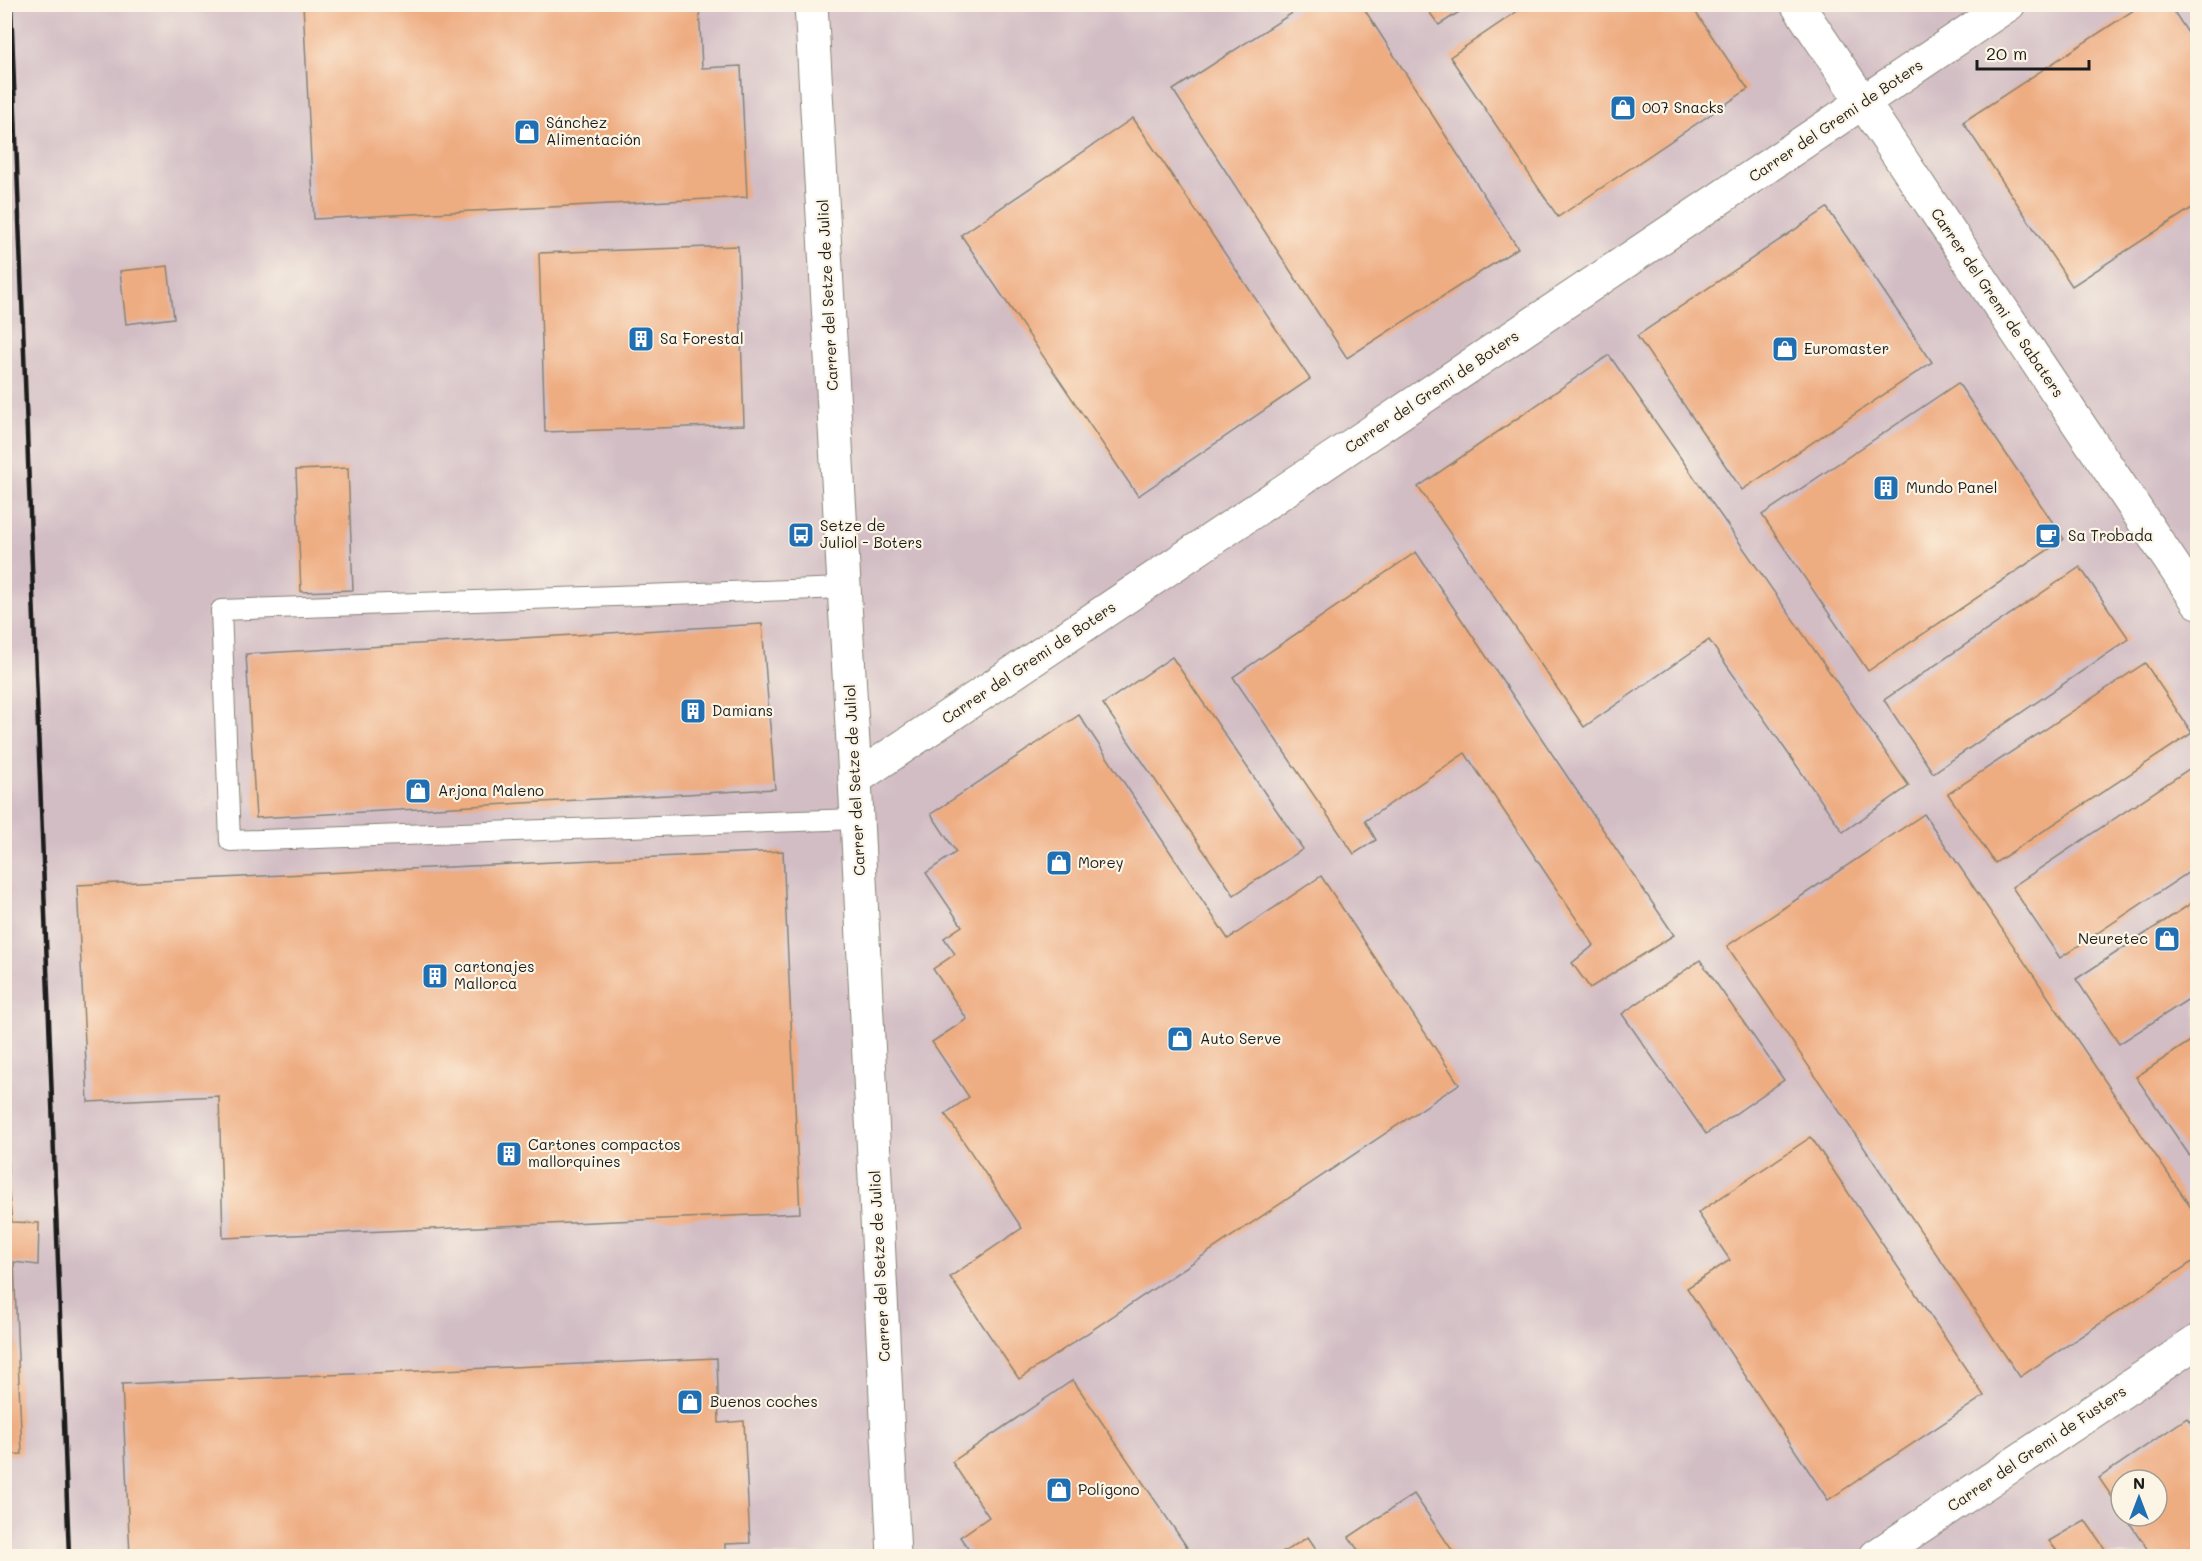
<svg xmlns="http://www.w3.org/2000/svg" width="2202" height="1561" font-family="Mali,sans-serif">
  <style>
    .industrial { fill: #d2bdc5; fill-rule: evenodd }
    .building { fill: #eeac81 }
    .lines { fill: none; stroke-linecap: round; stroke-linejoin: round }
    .lane-casing { stroke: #868376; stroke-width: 22 }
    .street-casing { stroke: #868376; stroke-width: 35 }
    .lane { stroke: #fff; stroke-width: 20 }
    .street { stroke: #fff; stroke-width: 33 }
    .rail { stroke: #1c1c1c; stroke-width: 4.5 }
    .labels { text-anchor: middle; stroke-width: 4.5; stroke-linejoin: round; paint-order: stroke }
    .poi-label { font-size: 15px; fill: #1c1c1c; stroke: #fcf5e5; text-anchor: start }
    .street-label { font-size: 15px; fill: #1c1c1c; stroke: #fcf5e5 }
  </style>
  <rect width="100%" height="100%" fill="#fcf5e5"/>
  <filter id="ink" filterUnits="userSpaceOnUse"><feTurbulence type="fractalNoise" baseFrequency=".0167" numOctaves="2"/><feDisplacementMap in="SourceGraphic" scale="12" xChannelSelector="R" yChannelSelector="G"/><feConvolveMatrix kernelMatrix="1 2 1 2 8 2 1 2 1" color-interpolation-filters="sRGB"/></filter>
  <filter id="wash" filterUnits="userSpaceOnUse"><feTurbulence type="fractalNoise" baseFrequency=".008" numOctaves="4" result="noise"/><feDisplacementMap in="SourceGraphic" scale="24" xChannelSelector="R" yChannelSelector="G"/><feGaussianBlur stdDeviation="1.35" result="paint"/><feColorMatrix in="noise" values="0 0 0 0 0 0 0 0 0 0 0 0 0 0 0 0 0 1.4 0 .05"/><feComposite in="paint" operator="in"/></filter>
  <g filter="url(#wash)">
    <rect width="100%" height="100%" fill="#f1ead0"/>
    <path class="industrial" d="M5,5h2192v1551h-2192zM2121,1480h36v36h-36z"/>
    <g id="blocks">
      <g class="building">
        <path d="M303,4h396l3,64 39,-2 6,131 -433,22z"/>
        <path d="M1306,4h55l157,244 -171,110 -174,-268z"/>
        <path d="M1528,4h162l58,85 -190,128 -108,-160z"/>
        <path d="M2143,4h26l29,44v156l-126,82 -109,-164z"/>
        <path d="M1424,5h46l-31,20z"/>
        <path d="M1133,118l177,261 -172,117 -177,-261z"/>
        <path d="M1827,208l105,154 -190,128 -105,-154z"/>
        <path d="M738,246l6,179 -199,7 -6,-179z"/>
        <path d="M168,266l6,52 -48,6 -6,-53z"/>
        <path d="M1609,355l300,431 -66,46 -134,-192 -125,87 -166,-240z"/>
        <path d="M1958,383l106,156 -196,132 -106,-156z"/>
        <path d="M348,468l5,122 -52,2 -5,-122z"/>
        <path d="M1416,552l258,383 -84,53 -18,-25 22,-18 -129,-192 -100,68 11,19 -22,14 -121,-177z"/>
        <path d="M2080,567l49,72 -196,134 -49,-73z"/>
        <path d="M762,624l13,165 -519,29 -10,-164z"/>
        <path d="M1172,657l131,192 -69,46 -131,-191z"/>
        <path d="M2145,663l47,70 -197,130 -47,-69z"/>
        <path d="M1079,715l149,224 93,-63 138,208 -440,295 -69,-102 72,-49 -77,-114 24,-17 -37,-55 35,-23 -34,-50 22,-15 -11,-16 18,-12 -36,-53 30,-21 -25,-38z"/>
        <path d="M2198,763v103l-138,92 -48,-71z"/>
        <path d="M1924,814l274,404v40l-178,119 -293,-431z"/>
        <path d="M783,851l17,362 -577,25 -4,-142 -131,6 -11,-217z"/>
        <path d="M2198,899v94l-79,51 -43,-65z"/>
        <path d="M1700,960l84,120 -78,54 -84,-120z"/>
        <path d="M2198,1036v132l-62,-91z"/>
        <path d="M4,1104h3l1,82 4,36 27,1 -1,42 -24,-3 8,192 -18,1z"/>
        <path d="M1811,1137l173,259 -156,104 -141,-212 43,-28 -32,-47z"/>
        <path d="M717,1358l2,65 25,-2 6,122 -25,1v12h-595l-8,-172z"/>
        <path d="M1073,1380l120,176h-220l-13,-19 29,-20 -37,-55z"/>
        <path d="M2187,1418l11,14v124h-46l-27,-40h32v-36h-36v30l-22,-32z"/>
        <path d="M1414,1494l42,62h-94l-13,-19z"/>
        <path d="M2085,1520l25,36h-59l7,-4 -9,-11z"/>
        <path d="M1308,1537l13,19h-44z"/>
      </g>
    </g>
  </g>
  <g filter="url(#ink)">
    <use href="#blocks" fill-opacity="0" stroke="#868376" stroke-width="1.5"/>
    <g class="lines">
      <g class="lane-casing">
        <path id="lane" d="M844,588l-623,22 9,231 627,-22"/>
      </g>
      <g class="street-casing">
        <g id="street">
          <path d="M811,4l44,775 39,777"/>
          <path d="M1797,4l401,598"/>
          <path d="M855,779l1154,-775"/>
          <path d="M1876,1556l322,-215"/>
        </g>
      </g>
      <use href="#lane" class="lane"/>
      <use href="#street" class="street"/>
      <path class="rail" d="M11,4l58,1552"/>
    </g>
  </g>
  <defs>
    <g id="shop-square" transform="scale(1.35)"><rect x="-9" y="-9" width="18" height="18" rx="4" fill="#1f6fb2" stroke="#fcf5e5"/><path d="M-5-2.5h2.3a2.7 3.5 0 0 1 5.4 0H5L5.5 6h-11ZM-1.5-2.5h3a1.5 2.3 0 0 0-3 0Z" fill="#fff"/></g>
    <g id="building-square" transform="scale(1.35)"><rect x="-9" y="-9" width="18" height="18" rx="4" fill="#1f6fb2" stroke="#fcf5e5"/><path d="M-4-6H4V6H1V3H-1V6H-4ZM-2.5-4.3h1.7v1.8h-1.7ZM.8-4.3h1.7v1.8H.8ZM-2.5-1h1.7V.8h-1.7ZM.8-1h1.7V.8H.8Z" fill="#fff"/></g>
    <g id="bus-square" transform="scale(1.35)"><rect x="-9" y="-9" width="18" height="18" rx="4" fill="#1f6fb2" stroke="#fcf5e5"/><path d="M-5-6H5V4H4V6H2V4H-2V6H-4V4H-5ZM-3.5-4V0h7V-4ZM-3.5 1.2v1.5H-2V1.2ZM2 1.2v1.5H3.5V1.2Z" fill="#fff"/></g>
    <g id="cafe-square" transform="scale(1.35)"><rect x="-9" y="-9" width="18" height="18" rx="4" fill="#1f6fb2" stroke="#fcf5e5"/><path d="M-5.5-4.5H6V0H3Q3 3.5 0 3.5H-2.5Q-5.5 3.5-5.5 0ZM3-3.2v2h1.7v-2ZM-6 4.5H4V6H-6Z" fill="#fff"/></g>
  </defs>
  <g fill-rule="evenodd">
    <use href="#shop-square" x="1623" y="108"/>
    <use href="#shop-square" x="527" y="132"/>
    <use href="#building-square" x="641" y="339"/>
    <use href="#shop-square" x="1785" y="349"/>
    <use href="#building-square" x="1886" y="488"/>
    <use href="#bus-square" x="801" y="535"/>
    <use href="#cafe-square" x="2048" y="536"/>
    <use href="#building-square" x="693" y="711"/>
    <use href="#shop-square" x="418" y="791"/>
    <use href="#shop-square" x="1059" y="863"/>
    <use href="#shop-square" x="2167" y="939"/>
    <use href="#building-square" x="435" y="976"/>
    <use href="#shop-square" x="1180" y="1039"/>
    <use href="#building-square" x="509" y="1154"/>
    <use href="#shop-square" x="690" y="1402"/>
    <use href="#shop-square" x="1059" y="1490"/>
  </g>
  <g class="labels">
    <g class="poi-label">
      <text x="1642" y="113">007 Snacks</text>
      <text x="546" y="128">Sánchez<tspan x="546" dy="17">Alimentación</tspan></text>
      <text x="660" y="344">Sa Forestal</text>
      <text x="1804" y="354">Euromaster</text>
      <text x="1906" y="493">Mundo Panel</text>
      <text x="820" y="531">Setze de<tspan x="820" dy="17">Juliol - Boters</tspan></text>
      <text x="2068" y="541">Sa Trobada</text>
      <text x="712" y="716">Damians</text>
      <text x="438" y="796">Arjona Maleno</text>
      <text x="1078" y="868">Morey</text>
      <text x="2148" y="944" text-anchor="end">Neuretec</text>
      <text x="454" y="972">cartonajes<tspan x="454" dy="17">Mallorca</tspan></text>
      <text x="1200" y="1044">Auto Serve</text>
      <text x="528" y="1150">Cartones compactos<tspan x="528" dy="17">mallorquines</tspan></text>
      <text x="710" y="1407">Buenos coches</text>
      <text x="1078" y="1495">Polígono</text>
    </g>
    <g class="street-label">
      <text transform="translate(1836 121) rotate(-34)" y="5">Carrer del Gremi de Boters</text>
      <text transform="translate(828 295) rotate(-93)" y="5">Carrer del Setze de Juliol</text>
      <text transform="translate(1997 303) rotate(56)" y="5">Carrer del Gremi de Sabaters</text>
      <text transform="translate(1432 392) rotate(-34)" y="5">Carrer del Gremi de Boters</text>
      <text transform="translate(1029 663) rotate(-34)" y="5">Carrer del Gremi de Boters</text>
      <text transform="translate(855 780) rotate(-93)" y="5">Carrer del Setze de Juliol</text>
      <text transform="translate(880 1266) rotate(-93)" y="5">Carrer del Setze de Juliol</text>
      <text transform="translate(2037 1449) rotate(-34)" y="5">Carrer del Gremi de Fusters</text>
    </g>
  </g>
  <rect width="2202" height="1561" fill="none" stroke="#fcf5e5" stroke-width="24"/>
  <g transform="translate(2139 1498)"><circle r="28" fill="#fcf5e5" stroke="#a29e95" stroke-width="1.5"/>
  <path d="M0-4.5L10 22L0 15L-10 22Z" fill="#1f6fb2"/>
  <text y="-9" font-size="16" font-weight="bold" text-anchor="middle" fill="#1c1c1c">N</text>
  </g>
  <path d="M1977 60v9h112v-9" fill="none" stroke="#1c1c1c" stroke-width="3"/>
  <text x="1986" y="60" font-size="18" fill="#1c1c1c" stroke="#fcf5e5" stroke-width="4.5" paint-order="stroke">20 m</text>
</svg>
